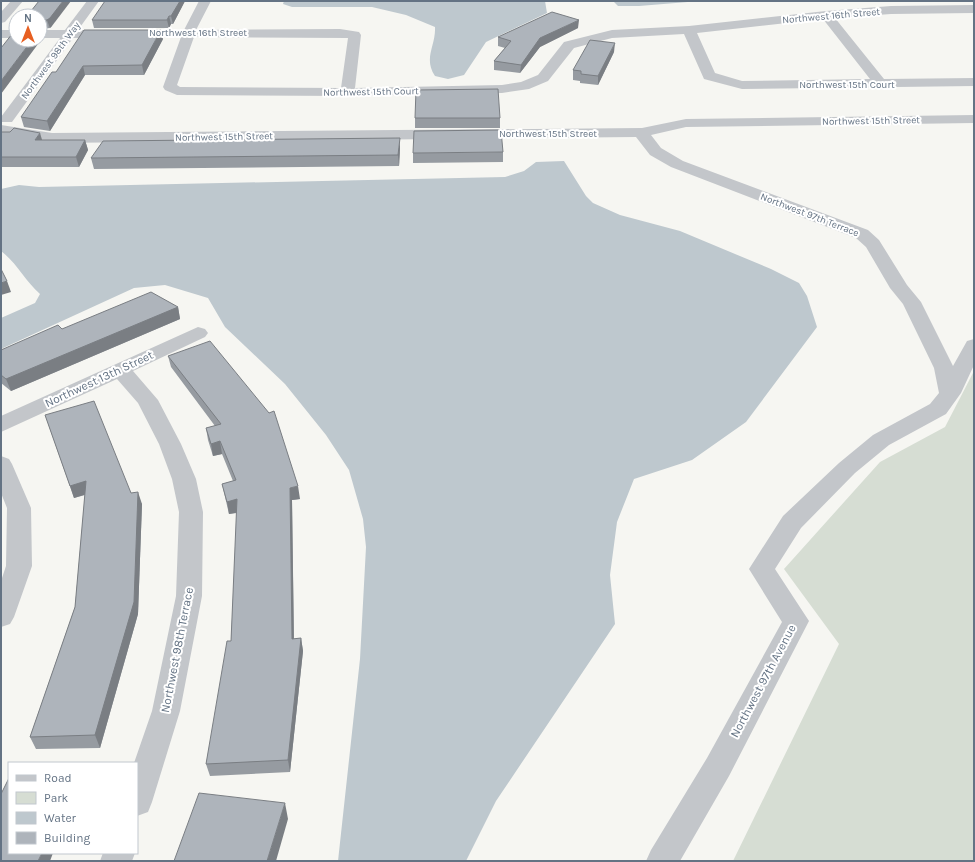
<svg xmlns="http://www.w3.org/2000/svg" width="975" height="862" viewBox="0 0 975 862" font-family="Karla,sans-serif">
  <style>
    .green { fill: #d6ddd3 }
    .water { fill: #bec8ce }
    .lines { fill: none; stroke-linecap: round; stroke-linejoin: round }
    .minor { fill: #c3c6ca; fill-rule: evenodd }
    .wall { fill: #969ba1 }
    .shaded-wall { fill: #7a7e83 }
    .building { fill: #aeb4bb; stroke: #7a7e83 }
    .labels { text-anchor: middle; stroke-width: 4; stroke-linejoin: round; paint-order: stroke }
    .far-street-label { font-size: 10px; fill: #647384; stroke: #fff }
    .street-label { font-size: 12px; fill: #647384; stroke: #fff }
  </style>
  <rect width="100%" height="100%" fill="#f6f6f2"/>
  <polygon class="green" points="974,371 974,861 733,861 839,644 784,569 880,462 945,427"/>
  <g class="water">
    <path d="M284,1H545L547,13L486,42L464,75L448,79L435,76C423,58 436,46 435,27L406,15L372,7H292L283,4Z"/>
    <polygon points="613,1 700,1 639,6 618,6"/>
    <path d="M564,161L586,196L593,203L620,215L680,231L771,269L799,283L807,296L817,327L746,422L692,460L634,479L617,522L610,575L615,624L496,801L466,861H338L360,659L366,547L363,519L349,470L326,435L285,384L225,327L208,298L165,285L134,288L1,349V318L35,303L40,294C25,281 17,263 1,251V189L19,185L39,187L505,177L524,171L536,162Z"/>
  </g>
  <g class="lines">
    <g class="minor">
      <polygon points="11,1 23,1 5,22 1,23 1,12"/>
      <path d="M87,1H99L78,30H184L199,1H211L196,30L340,29L359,32L361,35L355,88L502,85L521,82L538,75L564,42L612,30L689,26L826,11L891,6L974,5V13L891,14L835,18L884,79L974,78V86L742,89L704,79L684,34L612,38L574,48L548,81L529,89L502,93L347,96L177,95L165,90L163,87L181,37L73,38L12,122H2L1,117L60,38H40V30H65ZM823,19L870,79L742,81L715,73L697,33ZM194,37L348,38L341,88L180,87L177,85Z"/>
      <rect x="1" y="30" width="15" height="8"/>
      <polygon points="974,115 974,123 686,127 651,135 661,148 683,161 868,230 879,240 907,285 921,302 953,366 967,341 974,339 974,365 961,393 946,414 889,445 855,473 801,528 775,569 809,621 729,776 680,861 646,861 651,850 707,758 782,622 749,569 783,516 839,463 873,435 930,404 939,393 934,368 903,304 890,288 866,247 856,238 671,167 650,155 636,137 52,143 1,133 1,125 52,133 642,128 686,119"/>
      <polygon points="198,327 205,329 208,333 205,337 133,371 158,400 181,444 196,479 203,512 202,596 180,711 152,802 148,812 137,816 137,763 134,763 152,711 176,596 179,512 172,479 159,444 138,403 117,379 1,432 1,416"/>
      <polygon points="1,456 9,459 12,464 31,508 32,566 14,617 10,624 1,627 1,581 6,566 7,508 1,493"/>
      <polygon points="103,853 135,853 132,861 100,861"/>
    </g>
  </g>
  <g class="wall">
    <polygon points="39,1 52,26 50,28 40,29"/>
    <polygon points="185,1 173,24 171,24 169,28 94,28 92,20"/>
    <polygon points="578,28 540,47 520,73 494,70 494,61 505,48 498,46 498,37"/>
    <polygon points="163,39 144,75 85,75 50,131 24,127 21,117 56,72"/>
    <polygon points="614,52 598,85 580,83 580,81 573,80 573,70"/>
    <rect x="415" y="118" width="85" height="10"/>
    <polygon points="1,132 42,140 85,140 88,150 79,167 1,167"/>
    <polygon points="400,148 399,166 94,169 91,158"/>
    <polygon points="503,152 503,162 413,163 413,153"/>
    <polygon points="178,307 180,319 11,391 1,383 1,350 62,329"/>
    <polygon points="168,356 300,499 292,500 294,639 301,638 303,651 290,772 210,776 206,764 231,641 237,513 229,514 222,484 233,481 222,454 213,456 208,440 206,428 215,426 171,367"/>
    <polygon points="45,415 131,493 142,504 138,614 100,748 36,749 30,737 75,607 85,495 74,498"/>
  </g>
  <g class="shaded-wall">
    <polygon points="63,1 71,1 52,26 50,28 47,20"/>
    <polygon points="180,1 185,1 173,24 171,16"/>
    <polygon points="169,16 171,24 169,28 167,20"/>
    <polygon points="579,20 578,28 540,47 520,73 521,65 540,38"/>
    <polygon points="161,30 163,39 144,75 142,65"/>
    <polygon points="40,34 41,40 1,94 1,81 32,40 40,40"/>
    <polygon points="615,43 614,52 598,85 598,76"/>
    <polygon points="83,66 85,75 50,131 47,121"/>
    <polygon points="40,133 43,143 35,140"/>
    <polygon points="400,138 400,148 399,166 398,155"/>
    <polygon points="85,140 88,150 79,167 76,157"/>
    <polygon points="7,281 11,292 1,295 1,283"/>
    <polygon points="178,307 180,319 11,391 6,379"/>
    <polygon points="220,441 222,454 213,456 211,444"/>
    <polygon points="86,481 90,493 74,498 70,486"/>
    <polygon points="298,486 300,499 292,500 294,651 292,639 290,488"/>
    <polygon points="138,492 142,504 138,614 100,748 95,735"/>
    <polygon points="237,499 240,512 229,514 227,502"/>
    <polygon points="301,638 303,651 290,772 288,760"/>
    <polygon points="285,803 288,819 276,861 267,861"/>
    <polygon points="42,853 53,853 50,861 38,861"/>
  </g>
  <g class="building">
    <polygon points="39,1 63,1 50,18 47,20 40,20 40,16 27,16"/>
    <polygon points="105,1 180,1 171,16 169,16 167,20 92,20"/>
    <polygon points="552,12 579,20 540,38 521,65 494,61 511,41 498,37"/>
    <polygon points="16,29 16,40 32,40 1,81 1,48"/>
    <polygon points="84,30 161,30 142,65 83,66 47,121 21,117 52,72 56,72"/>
    <polygon points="590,40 615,43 598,76 581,74 581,71 573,70"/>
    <polygon points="498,89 500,118 415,118 416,90"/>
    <polygon points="14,128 40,133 35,140 85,140 76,157 1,157 1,132 10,132"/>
    <polygon points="501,130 503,152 413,153 414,131"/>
    <polygon points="400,138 398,155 91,158 103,141"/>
    <polygon points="1,269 7,281 1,283"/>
    <polygon points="151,292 178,307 6,379 1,375 1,350 58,325 62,329"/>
    <polygon points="210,341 269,413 274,411 298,486 290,488 292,639 301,638 288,760 206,764 227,641 231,641 237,499 227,502 222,484 236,480 220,441 211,444 206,428 221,424 168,356"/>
    <polygon points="94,401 131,493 138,492 134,602 95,735 30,737 75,607 86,481 70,486 45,415"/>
    <polygon points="9,778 9,853 42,853 38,861 1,861 1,794"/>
    <polygon points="199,793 285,803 267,861 174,861"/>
  </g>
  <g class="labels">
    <g class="far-street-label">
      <text transform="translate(831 15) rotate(-5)" y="4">Northwest 16th Street</text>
      <text x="198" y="36">Northwest 16th Street</text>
      <text transform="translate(50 60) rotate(-54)" y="4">Northwest 98th Way</text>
      <text x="847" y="88">Northwest 15th Court</text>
      <text transform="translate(371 91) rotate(-1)" y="4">Northwest 15th Court</text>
      <text transform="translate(871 120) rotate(-1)" y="4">Northwest 15th Street</text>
      <text x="548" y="137">Northwest 15th Street</text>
      <text transform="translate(224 136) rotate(-1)" y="4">Northwest 15th Street</text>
      <text transform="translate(810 214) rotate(21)" y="4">Northwest 97th Terrace</text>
    </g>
    <g class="street-label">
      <text transform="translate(99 379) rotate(-25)" y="4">Northwest 13th Street</text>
      <text transform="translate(177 650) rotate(-79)" y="4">Northwest 98th Terrace</text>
      <text transform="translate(763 681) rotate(-62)" y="4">Northwest 97th Avenue</text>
    </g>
  </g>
  <rect width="975" height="862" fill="none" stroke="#647384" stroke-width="4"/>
  <rect x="8" y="762" width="130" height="92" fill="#ffffff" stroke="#c1c7ce"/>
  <rect x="16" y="775" width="20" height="6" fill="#c3c6ca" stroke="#c1c7ce"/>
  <text x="44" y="782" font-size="12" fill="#647384">Road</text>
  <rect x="16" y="792" width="20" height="12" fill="#d6ddd3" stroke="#c1c7ce"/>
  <text x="44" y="802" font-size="12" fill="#647384">Park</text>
  <rect x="16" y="812" width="20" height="12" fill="#bec8ce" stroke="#c1c7ce"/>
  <text x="44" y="822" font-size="12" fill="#647384">Water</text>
  <rect x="16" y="832" width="20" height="12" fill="#aeb4bb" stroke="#c1c7ce"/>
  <text x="44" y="842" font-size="12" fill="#647384">Building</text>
  <g transform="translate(28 28)"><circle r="19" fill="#ffffff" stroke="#c1c7ce"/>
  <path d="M0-3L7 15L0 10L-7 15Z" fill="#e75f21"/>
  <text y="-6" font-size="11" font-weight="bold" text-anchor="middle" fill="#647384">N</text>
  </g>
</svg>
